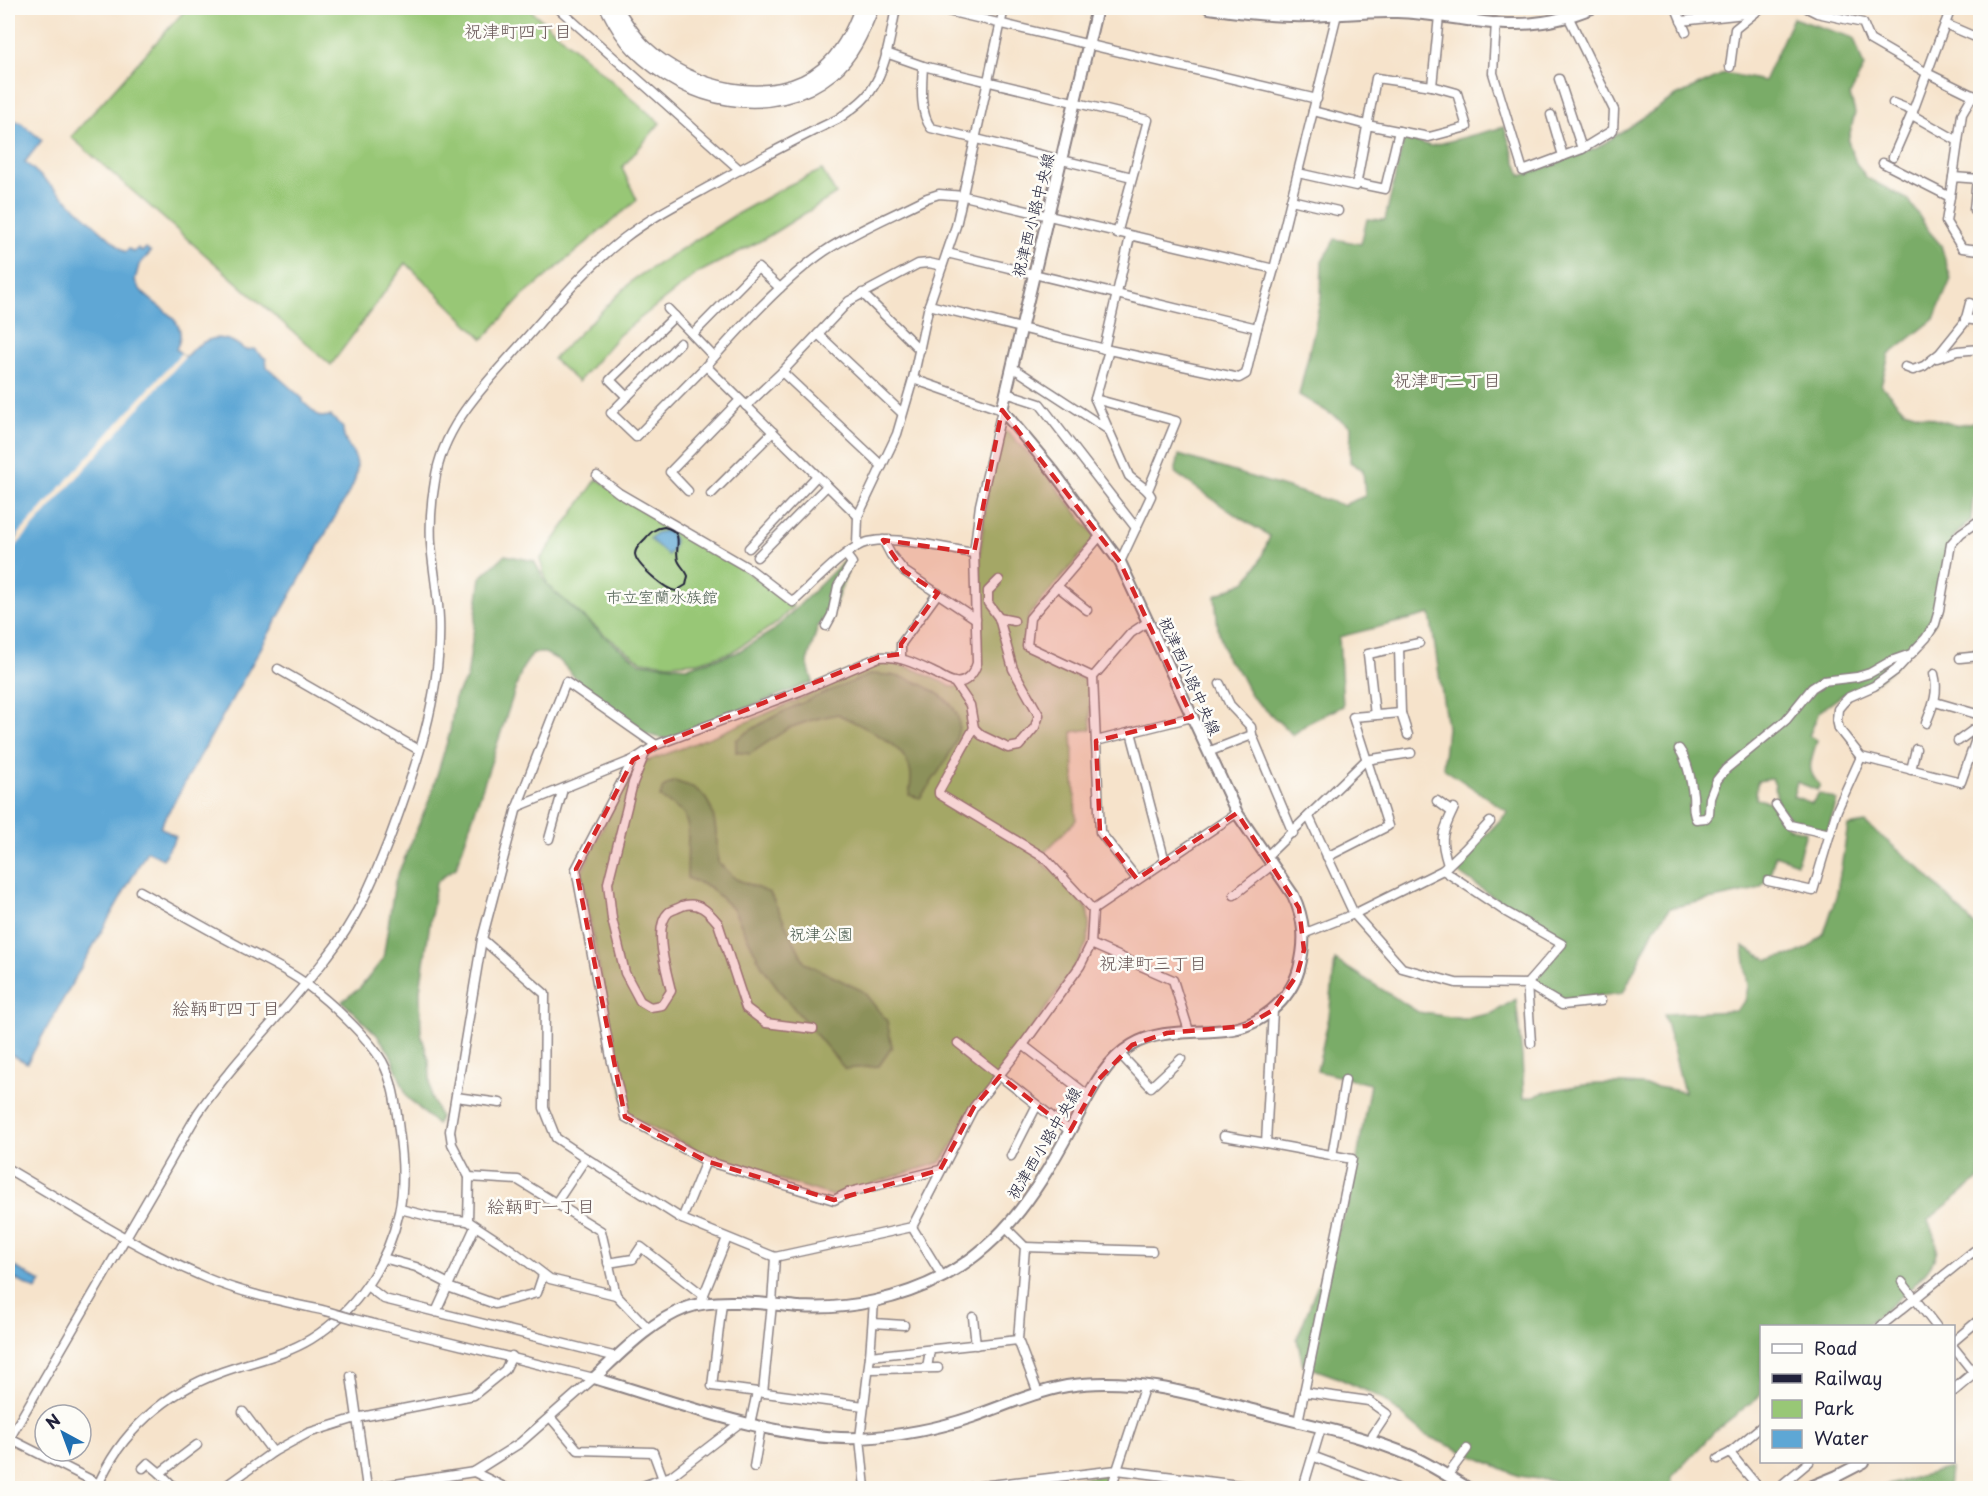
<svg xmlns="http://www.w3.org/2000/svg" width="1988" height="1496" viewBox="0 0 1988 1496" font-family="'Playpen Sans','Klee One',sans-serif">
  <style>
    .green { fill: #98c776; stroke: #5d7458; stroke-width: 1.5 }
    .forest { fill: #7aac67; stroke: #4e6751; stroke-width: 1.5 }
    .water { fill: #5ea7d5; stroke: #406488; stroke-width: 1.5 }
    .pier { fill: #f6e3cb }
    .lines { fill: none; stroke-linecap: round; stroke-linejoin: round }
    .minor-casing { stroke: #8c8283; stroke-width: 11 }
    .major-casing { stroke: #8c8283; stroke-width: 14 }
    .highway-casing { stroke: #8c8283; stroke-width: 15 }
    .minor { stroke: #fff; stroke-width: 8 }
    .major { stroke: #fff; stroke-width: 10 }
    .highway { stroke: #fff; stroke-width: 12 }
    .rail { stroke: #22223b; stroke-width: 2 }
    .minor-bridge-casing { stroke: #8c8283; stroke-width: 11; stroke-linecap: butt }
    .minor-bridge { stroke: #fff; stroke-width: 8 }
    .marked { fill: #d62828; fill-opacity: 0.2; stroke: #d62828; stroke-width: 4.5; stroke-dasharray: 12 8; stroke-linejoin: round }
    .labels { text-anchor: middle; stroke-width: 5; stroke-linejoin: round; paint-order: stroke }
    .street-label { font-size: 16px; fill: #22223b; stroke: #fdfcf7 }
    .park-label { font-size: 16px; fill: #4b5c50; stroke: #fdfcf7 }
    .neighbourhood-label { font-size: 18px; fill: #685757; stroke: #fdfcf7 }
  </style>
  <rect width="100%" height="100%" fill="#fdfcf7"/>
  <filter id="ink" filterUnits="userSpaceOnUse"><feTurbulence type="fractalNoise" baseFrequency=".0167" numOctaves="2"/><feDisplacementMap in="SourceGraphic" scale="12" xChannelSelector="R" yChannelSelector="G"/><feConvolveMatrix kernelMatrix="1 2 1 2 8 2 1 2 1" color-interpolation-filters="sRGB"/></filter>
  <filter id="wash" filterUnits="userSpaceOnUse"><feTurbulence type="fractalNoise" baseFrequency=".008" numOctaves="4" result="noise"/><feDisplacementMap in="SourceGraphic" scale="24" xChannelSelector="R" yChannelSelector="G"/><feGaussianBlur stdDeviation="1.35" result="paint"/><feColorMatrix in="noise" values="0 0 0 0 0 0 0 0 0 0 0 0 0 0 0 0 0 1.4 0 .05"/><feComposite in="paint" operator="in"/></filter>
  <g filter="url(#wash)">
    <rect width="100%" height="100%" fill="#f6e3cb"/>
    <g class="green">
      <polygon points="187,8 528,8 660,123 622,168 637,200 523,296 483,339 406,263 331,365 71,137"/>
      <polygon points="822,170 836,194 764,239 698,273 619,335 578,382 553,359 634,279 735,215 789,185"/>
      <path d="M1004,431L1009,433L1039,465L1096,537L1029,615L1022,649L1026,652L1089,682L1091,729L1072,732L1076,820L1038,859L1055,873L1088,910L1089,927L1087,943L1075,966L941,1162L833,1196L717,1160L630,1117L625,1106L581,873L633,766C717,737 797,701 878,663C905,660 929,678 954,687C968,685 977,679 981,665L980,551L988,487Z"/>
      <polygon points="597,479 749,573 793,606 777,623 732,652 698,662 670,664 641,661 605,635 548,586 540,560"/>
      <polygon points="1112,1475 1107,1488 1037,1488 1038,1483"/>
    </g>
    <g class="forest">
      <path d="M1793,18L1854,38L1864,67L1850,95L1855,113L1848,141L1856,163L1867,178L1909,200L1928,230L1941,245L1951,279L1934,319L1889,355L1881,385L1904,410L1955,425L1974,422L1980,426C1980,458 1973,489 1971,521L1954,536L1934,623L1894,668L1873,684L1841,696L1819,712L1809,736L1817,740C1812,760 1804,769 1820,785L1817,790L1797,782L1793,796L1812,803L1819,793L1837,800L1828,831L1793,824L1777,802L1775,785L1772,779L1757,781L1756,799L1771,802L1788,827L1806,832L1797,863L1775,855L1770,877L1760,888L1742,893L1670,908L1654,929L1623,993L1565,1000L1533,983L1566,941L1508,907L1453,869L1508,812L1443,768L1447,727L1430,614L1339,637L1343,706L1308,723L1293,735L1252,697L1239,672L1227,660L1218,629L1215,596L1246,581L1259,563L1270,536L1240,518L1175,473L1179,455L1343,505L1365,496L1363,470L1350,462L1351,426L1299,395L1314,331L1321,296L1322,262L1335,239L1361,244L1367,219L1385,220L1404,138L1431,146L1504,127L1521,176L1597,148L1674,97L1725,73L1764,81Z"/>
      <polygon points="505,555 534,561 548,586 605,637 640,663 688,667 736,653 774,630 847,558 851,562 833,610 818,626 813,642 807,662 813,682 666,739 645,734 588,692 560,661 545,653 533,653 522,669 456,868 446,874 436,883 420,990 421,1034 429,1060 431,1097 440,1117 437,1125 407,1097 390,1053 377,1035 342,1001 360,988 383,959 395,881 430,798 450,732 455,696 467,678 481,577"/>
      <path d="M872,674C879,675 888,674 895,676C916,679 959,699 959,724C959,747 933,780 920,798L909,795C910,789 911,782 911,776C910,745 862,727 838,714L812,720L789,728L750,754L736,752V740C778,710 824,693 872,674Z"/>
      <path d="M674,781C680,783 687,785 692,787C719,800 716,838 718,862L736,879L770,893L805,963L863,991L887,1021L892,1047L879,1066L845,1069L782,994L762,966L733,909L709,887L687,878L688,827L684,814L660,797L663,787Z"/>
      <path d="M1865,823L1920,868L1980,931V1178L1928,1220C1930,1228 1937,1239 1937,1247C1937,1274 1884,1310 1865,1326H1762L1761,1395L1715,1431L1671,1478L1673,1488H1574L1572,1484L1519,1476L1427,1436L1380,1397L1336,1377L1303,1365L1297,1339L1350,1200L1370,1084L1317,1071L1329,1017L1335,960L1418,1012L1463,1019L1493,1013L1516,999L1522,1057L1524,1098C1538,1095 1551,1090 1565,1088C1601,1080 1649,1084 1684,1092L1664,1014L1735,1011L1745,1001L1748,987L1743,946L1768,960L1795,954L1811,946L1824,933L1836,897L1848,826Z"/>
      <polygon points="1950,1468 1948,1488 1878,1488"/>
    </g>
    <g class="water">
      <path d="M8,118L21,123L42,140L25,162L125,252L129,249L134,252L138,248L142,252L146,248L151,252L139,265L135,280C144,307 195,314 176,349L185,357C204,336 223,331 245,350L254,349L266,359L267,367L303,399V402L320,417L331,416L343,428C342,451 366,450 353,485L160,827L176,837L163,859L147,851L27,1063L8,1053Z"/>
      <path d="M665,531C677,536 676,547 668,555L650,539L656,533Z"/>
      <polygon points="8,1263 41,1282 36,1290 13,1278 8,1288"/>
    </g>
    <polygon class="pier" points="181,353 185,357 8,555 8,549 19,536 18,535"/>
  </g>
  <g filter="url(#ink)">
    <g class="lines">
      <g class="minor-casing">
        <g id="minor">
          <polyline points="558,8 740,170"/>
          <polyline points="935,8 1317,99"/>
          <polyline points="1676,8 1686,32"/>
          <polyline points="1807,8 1817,13 1863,23 1870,40 1927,73 1980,99"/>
          <polyline points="1681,21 1754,13"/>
          <polyline points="1496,22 1493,73 1523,171 1582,149 1613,130 1614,110 1568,16"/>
          <polyline points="1945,24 1980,39"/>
          <polyline points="886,53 923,66 1148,120 1117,234"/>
          <path d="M923,66C922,85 919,112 931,128L1132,177"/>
          <polyline points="1730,67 1735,29 1761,8"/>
          <polyline points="1559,79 1582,149"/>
          <polyline points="1432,86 1439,16"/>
          <polyline points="1893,103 1913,111"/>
          <polyline points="1551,115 1563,156"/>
          <polyline points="1912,115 1958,141"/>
          <polyline points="1893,157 1913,111 1951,8"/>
          <polyline points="1883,163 1950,197"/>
          <polyline points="1298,173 1356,186 1376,78 1432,86 1457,93 1467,127 1429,137 1367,125 1313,111"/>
          <polyline points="1953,177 1962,114 1973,95"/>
          <polyline points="1980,179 1953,177 1946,222 1962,248 1980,250"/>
          <polyline points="1356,183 1385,189 1399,131"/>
          <polyline points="1291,200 1338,211"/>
          <polyline points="1974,210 1977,179"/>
          <polyline points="947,253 1257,328"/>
          <polyline points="862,293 920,350"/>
          <polyline points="929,305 1109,350 1239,378 1246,374 1257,328 1274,269 1337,14 1337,8"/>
          <polyline points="668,309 714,357"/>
          <polyline points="1965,319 1980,321"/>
          <polyline points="693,334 758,268 780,288"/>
          <polyline points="818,334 902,413"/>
          <polyline points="680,343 611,413 636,437 706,366"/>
          <polyline points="1104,349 1130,237"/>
          <path d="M1109,350L1095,399L1129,476C1136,483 1147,487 1151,496L1120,562"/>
          <polyline points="1937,358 1958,351 1980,349"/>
          <polyline points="1012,367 1107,429"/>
          <polyline points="1905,367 1913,370 1924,366 1940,353 1965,322 1970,303"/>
          <polyline points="782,372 882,466"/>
          <polyline points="1006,393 1040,404 1136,528"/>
          <polyline points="627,397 610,380 675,316"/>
          <polyline points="1095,399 1176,421 1148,490"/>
          <polyline points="746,406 782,372 849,301 918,264 929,263 942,266"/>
          <path d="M597,476L619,493L750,569L793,602C813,584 833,561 856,547C881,530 944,549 974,553"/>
          <polyline points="688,491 670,472 740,400"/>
          <polyline points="711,494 773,432"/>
          <path d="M858,516L706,366C739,329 784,279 825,251C855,231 894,215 927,198L939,194L964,196L1274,269"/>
          <polyline points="883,540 891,555 904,571 976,619"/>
          <polyline points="857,546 858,516 897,434 913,379 929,305 956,226 1004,8"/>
          <polyline points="749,548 817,476"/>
          <polyline points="757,557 827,486"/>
          <polyline points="1057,586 1087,610"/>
          <polyline points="999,618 1014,621"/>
          <polyline points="826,626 832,615 838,586 852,563 846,555"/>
          <polyline points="1399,648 1401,713 1408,735"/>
          <polyline points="1908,657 1896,670 1874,686 1849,697 1843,703 1838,709 1837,720 1839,729 1861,757 1961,782 1980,728"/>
          <polyline points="1960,658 1980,656"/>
          <polyline points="901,659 901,644 938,593"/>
          <polyline points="278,669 419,750"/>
          <polyline points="1093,677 1027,646 1030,618 1101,535"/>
          <polyline points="955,683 970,705 974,728 981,735 1008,748 1019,746 1035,727 1039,715 1013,669 999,618 988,603 988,591 999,580"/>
          <polyline points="1220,684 1230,705 1251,727 1252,735 1293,833"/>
          <polyline points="1935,702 1980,715"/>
          <polyline points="1375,715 1368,654 1419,643"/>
          <path d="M1926,723C1933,706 1939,693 1934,674"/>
          <polyline points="1131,732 1165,862"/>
          <polyline points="1096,741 1192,717"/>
          <polyline points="1958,741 1980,725"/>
          <path d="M1679,749C1688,761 1691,780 1693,795C1694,804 1692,811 1696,819L1706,818L1709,814L1710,798L1717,780L1726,769L1786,720L1812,688L1823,681L1857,677L1870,673L1891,661L1911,654L1926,638L1935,624L1939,610L1951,544L1961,533L1980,520"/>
          <polyline points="1208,752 1252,735"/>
          <path d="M645,753L633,783L608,883L612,919L625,973L640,1001L650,1007L662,1005L671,991C667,972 652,927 669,912C672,910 679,908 682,906C698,900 709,912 718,923L746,1008L766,1023L813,1029"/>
          <polyline points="633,760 576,869 611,1058 625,1117 706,1161 834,1200 850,1192 940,1170"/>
          <polyline points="1911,770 1916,749"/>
          <polyline points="1437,801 1452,812"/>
          <polyline points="1776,805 1790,825 1830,834"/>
          <path d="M517,807L633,760L656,745L800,691L879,657C899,655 918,665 937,674C942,677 948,681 954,682C966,685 974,673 977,663L974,553L980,505L1002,410L913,379"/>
          <polyline points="1309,817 1354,914 1402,968 1456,983 1527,984 1562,1005 1601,1001"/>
          <polyline points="549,839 563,789"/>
          <polyline points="1266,857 1366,760 1411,753"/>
          <polyline points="1327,857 1388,826 1353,717 1401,713"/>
          <path d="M1448,865C1439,837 1442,834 1454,808"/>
          <polyline points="1443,870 1506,912 1562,944 1527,984 1531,1043"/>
          <polyline points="1137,879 1100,832 1093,677 1131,633 1149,621"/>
          <polyline points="1768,881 1813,891 1837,810 1861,757"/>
          <polyline points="1234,895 1272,865"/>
          <polyline points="1093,910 1237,813"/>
          <polyline points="1303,934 1354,914 1443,870 1465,849 1490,822"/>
          <polyline points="482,939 545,994 544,1108 556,1138 586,1158 682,1219 775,1257 912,1227 942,1276"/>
          <polyline points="1091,944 1173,980 1189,1031"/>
          <polyline points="1273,1010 1266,1143 1352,1159 1298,1422"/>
          <polyline points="958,1043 1070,1131"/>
          <polyline points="1023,1045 1089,1096"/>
          <polyline points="1120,1054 1151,1087 1181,1059"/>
          <polyline points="456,1097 500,1103"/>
          <polyline points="1224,1136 1266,1143"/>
          <polyline points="1011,1156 1037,1105"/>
          <polyline points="1332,1156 1345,1080"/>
          <path d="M8,1169C72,1206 137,1249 206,1278C244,1294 285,1302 326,1311"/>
          <polyline points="469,1177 518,1180 601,1231 616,1295"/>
          <polyline points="556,1203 586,1158"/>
          <polyline points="400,1209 436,1218 468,1221"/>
          <polyline points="682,1219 706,1161"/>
          <polyline points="912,1227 974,1107 1023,1045 1080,966 1091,944 1093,910 1045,858 939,794 939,791 974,728"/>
          <polyline points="1006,1228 1025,1247 1018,1340 1038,1393"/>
          <polyline points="1025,1247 1152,1251"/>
          <polyline points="383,1258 416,1267 449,1284"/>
          <polyline points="608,1263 633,1259 641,1247 704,1296"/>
          <polyline points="1902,1282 1936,1326"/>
          <polyline points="367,1286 384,1299 617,1357"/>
          <polyline points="448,1287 495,1304 537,1293 543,1275"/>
          <polyline points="702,1299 727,1238"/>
          <polyline points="722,1303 712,1386 864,1406"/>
          <polyline points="436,1312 475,1227"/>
          <polyline points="973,1317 976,1345"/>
          <polyline points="354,1319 594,1378"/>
          <polyline points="873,1323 904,1325"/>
          <polyline points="1881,1326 1974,1251 1980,1259"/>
          <polyline points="649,1329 616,1295 550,1279 512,1250 468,1221 469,1177 452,1144 450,1131 482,939 517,807 566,682 656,745"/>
          <polyline points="1954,1341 1980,1319"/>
          <polyline points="1954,1348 1974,1373"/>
          <polyline points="870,1356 1018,1340"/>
          <polyline points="927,1368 930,1350"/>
          <polyline points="869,1369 938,1368"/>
          <polyline points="351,1376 367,1488"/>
          <polyline points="1304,1392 1369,1401 1387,1414 1369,1441"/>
          <polyline points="763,1393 772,1304 775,1257"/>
          <polyline points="243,1412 273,1452"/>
          <polyline points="550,1417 578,1450 653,1452 663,1479 684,1488"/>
          <polyline points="750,1424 757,1392"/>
          <polyline points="8,1438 99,1484"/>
          <path d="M8,1441L198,1113C237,1057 286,1011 327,957C355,922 373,881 389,840C415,770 442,696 439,619C438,594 433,569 431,544C430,523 431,502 435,481C442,429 480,390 513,353C548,314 581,272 623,239C651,217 683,201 714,184C755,161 796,139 838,119C849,111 862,103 870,92C887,68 890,36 896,8"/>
          <polyline points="1312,1456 1397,1488"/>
          <polyline points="1718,1459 1730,1453"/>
          <polyline points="754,1467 761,1426"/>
          <polyline points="143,1468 148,1463 160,1473"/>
          <polyline points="474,1472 506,1488"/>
          <polyline points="1447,1476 1467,1449"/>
          <path d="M97,1488C119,1433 166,1392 222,1372C252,1361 283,1356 311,1339C356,1311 388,1263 399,1212C405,1185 403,1158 399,1131C396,1107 394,1083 382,1061C367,1036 330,1002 306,984C285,968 258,957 235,944C203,927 172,909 140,891"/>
          <polyline points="175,1488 160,1473 197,1445"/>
          <polyline points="223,1488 273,1452 308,1433 356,1418 474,1395 505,1370 512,1356"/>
          <polyline points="369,1488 474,1472 520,1443 594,1378"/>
          <polyline points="637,1488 671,1476 741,1422"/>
          <polyline points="865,1488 860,1438 870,1356 874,1302"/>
          <polyline points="965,1488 1117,1470 1145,1385"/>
          <polyline points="1111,1488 1117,1470 1263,1488"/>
          <polyline points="1303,1488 1321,1428"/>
          <polyline points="1759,1488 1730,1453 1762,1426"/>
          <polyline points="1778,1488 1809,1462"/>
        </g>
      </g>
      <g class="major-casing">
        <g id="major">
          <path d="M1209,8C1242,13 1275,17 1309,16C1339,15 1367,11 1397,12C1445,13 1495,30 1543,22C1560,20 1576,14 1592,8"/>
          <path d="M594,1378C622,1352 650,1322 686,1308C715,1297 768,1304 800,1307C849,1310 900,1299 944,1276C1008,1241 1039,1187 1073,1125C1088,1097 1103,1062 1132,1045C1161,1028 1194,1034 1226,1030C1259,1027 1290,1001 1299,969C1306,942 1305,920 1293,895L1237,813L1120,562L1053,471L1002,410L1097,8"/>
          <path d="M594,1378C675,1402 776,1441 860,1438C898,1436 937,1429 972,1417C1004,1406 1034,1392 1067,1386C1135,1375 1200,1396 1264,1413C1312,1426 1363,1435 1409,1455C1430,1464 1449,1477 1468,1488"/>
          <polyline points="1954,1390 1980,1368"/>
          <polyline points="1808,1488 1837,1476 1864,1462"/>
        </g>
      </g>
      <g class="highway-casing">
        <g id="highway">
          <path d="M607,8C614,22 623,38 634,49C685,101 772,122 832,73C852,57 863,31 872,8"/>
          <path d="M616,8C625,22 634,37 646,48C689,89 773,111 823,69C842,53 853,31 861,8"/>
        </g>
      </g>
      <use href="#minor" class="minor"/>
      <use href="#major" class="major"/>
      <use href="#highway" class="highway"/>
      <path class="rail" d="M664,527C686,532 674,546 678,560C680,566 686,570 688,576L686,585L676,591C666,590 636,565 635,554C635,548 641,543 645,539C651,532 655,528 664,527Z"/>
      <g class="minor-bridge-casing">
        <polyline id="minor-bridge" points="326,1311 354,1319"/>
      </g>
      <use href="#minor-bridge" class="minor-bridge"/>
    </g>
  </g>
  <path class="marked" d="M1002,410L1120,562L1192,717L1096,741L1100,832L1137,879L1237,813L1299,908L1304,950L1297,975L1273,1010L1246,1026L1167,1033L1132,1045L1099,1079L1070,1131L1000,1076L974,1107L940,1170L834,1200L706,1161L625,1117L576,869L633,760L665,742L879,657L901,654V644L938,593L904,571L883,540L974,553Z"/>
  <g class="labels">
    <g class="street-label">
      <text transform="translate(1033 215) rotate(-76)" y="6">祝津西小路中央線</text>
      <text transform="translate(1190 676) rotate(66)" y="6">祝津西小路中央線</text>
      <text transform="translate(1044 1143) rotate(-59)" y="6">祝津西小路中央線</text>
    </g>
    <g class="park-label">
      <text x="662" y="603">市立室蘭水族館</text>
      <text x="821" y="940">祝津公園</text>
    </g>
    <g class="neighbourhood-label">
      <text x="518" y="38">祝津町四丁目</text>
      <text x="1447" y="387">祝津町二丁目</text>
      <text x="1153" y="970">祝津町三丁目</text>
      <text x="226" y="1015">絵鞆町四丁目</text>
      <text x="541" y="1213">絵鞆町一丁目</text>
    </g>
  </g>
  <rect width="1988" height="1496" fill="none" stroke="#fdfcf7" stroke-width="30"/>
  <rect x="1760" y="1325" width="195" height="138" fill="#fdfcf7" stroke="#a5a5ac" stroke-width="1.5"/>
  <rect x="1772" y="1344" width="30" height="9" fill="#ffffff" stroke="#a5a5ac" stroke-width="1.5"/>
  <text x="1814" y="1355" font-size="18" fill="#22223b">Road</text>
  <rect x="1772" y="1374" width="30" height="9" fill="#22223b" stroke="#a5a5ac" stroke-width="1.5"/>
  <text x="1814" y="1385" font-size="18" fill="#22223b">Railway</text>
  <rect x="1772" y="1400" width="30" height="18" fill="#98c776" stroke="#a5a5ac" stroke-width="1.5"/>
  <text x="1814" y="1415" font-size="18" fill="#22223b">Park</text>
  <rect x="1772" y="1430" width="30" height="18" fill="#5ea7d5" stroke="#a5a5ac" stroke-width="1.5"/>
  <text x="1814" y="1445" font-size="18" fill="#22223b">Water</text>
  <g transform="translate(63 1433) rotate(319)"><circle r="28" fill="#fdfcf7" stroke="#a5a5ac" stroke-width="1.5"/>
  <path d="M0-4.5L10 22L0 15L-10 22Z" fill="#1f6fb2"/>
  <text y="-9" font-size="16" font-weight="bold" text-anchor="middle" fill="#22223b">N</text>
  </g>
</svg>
